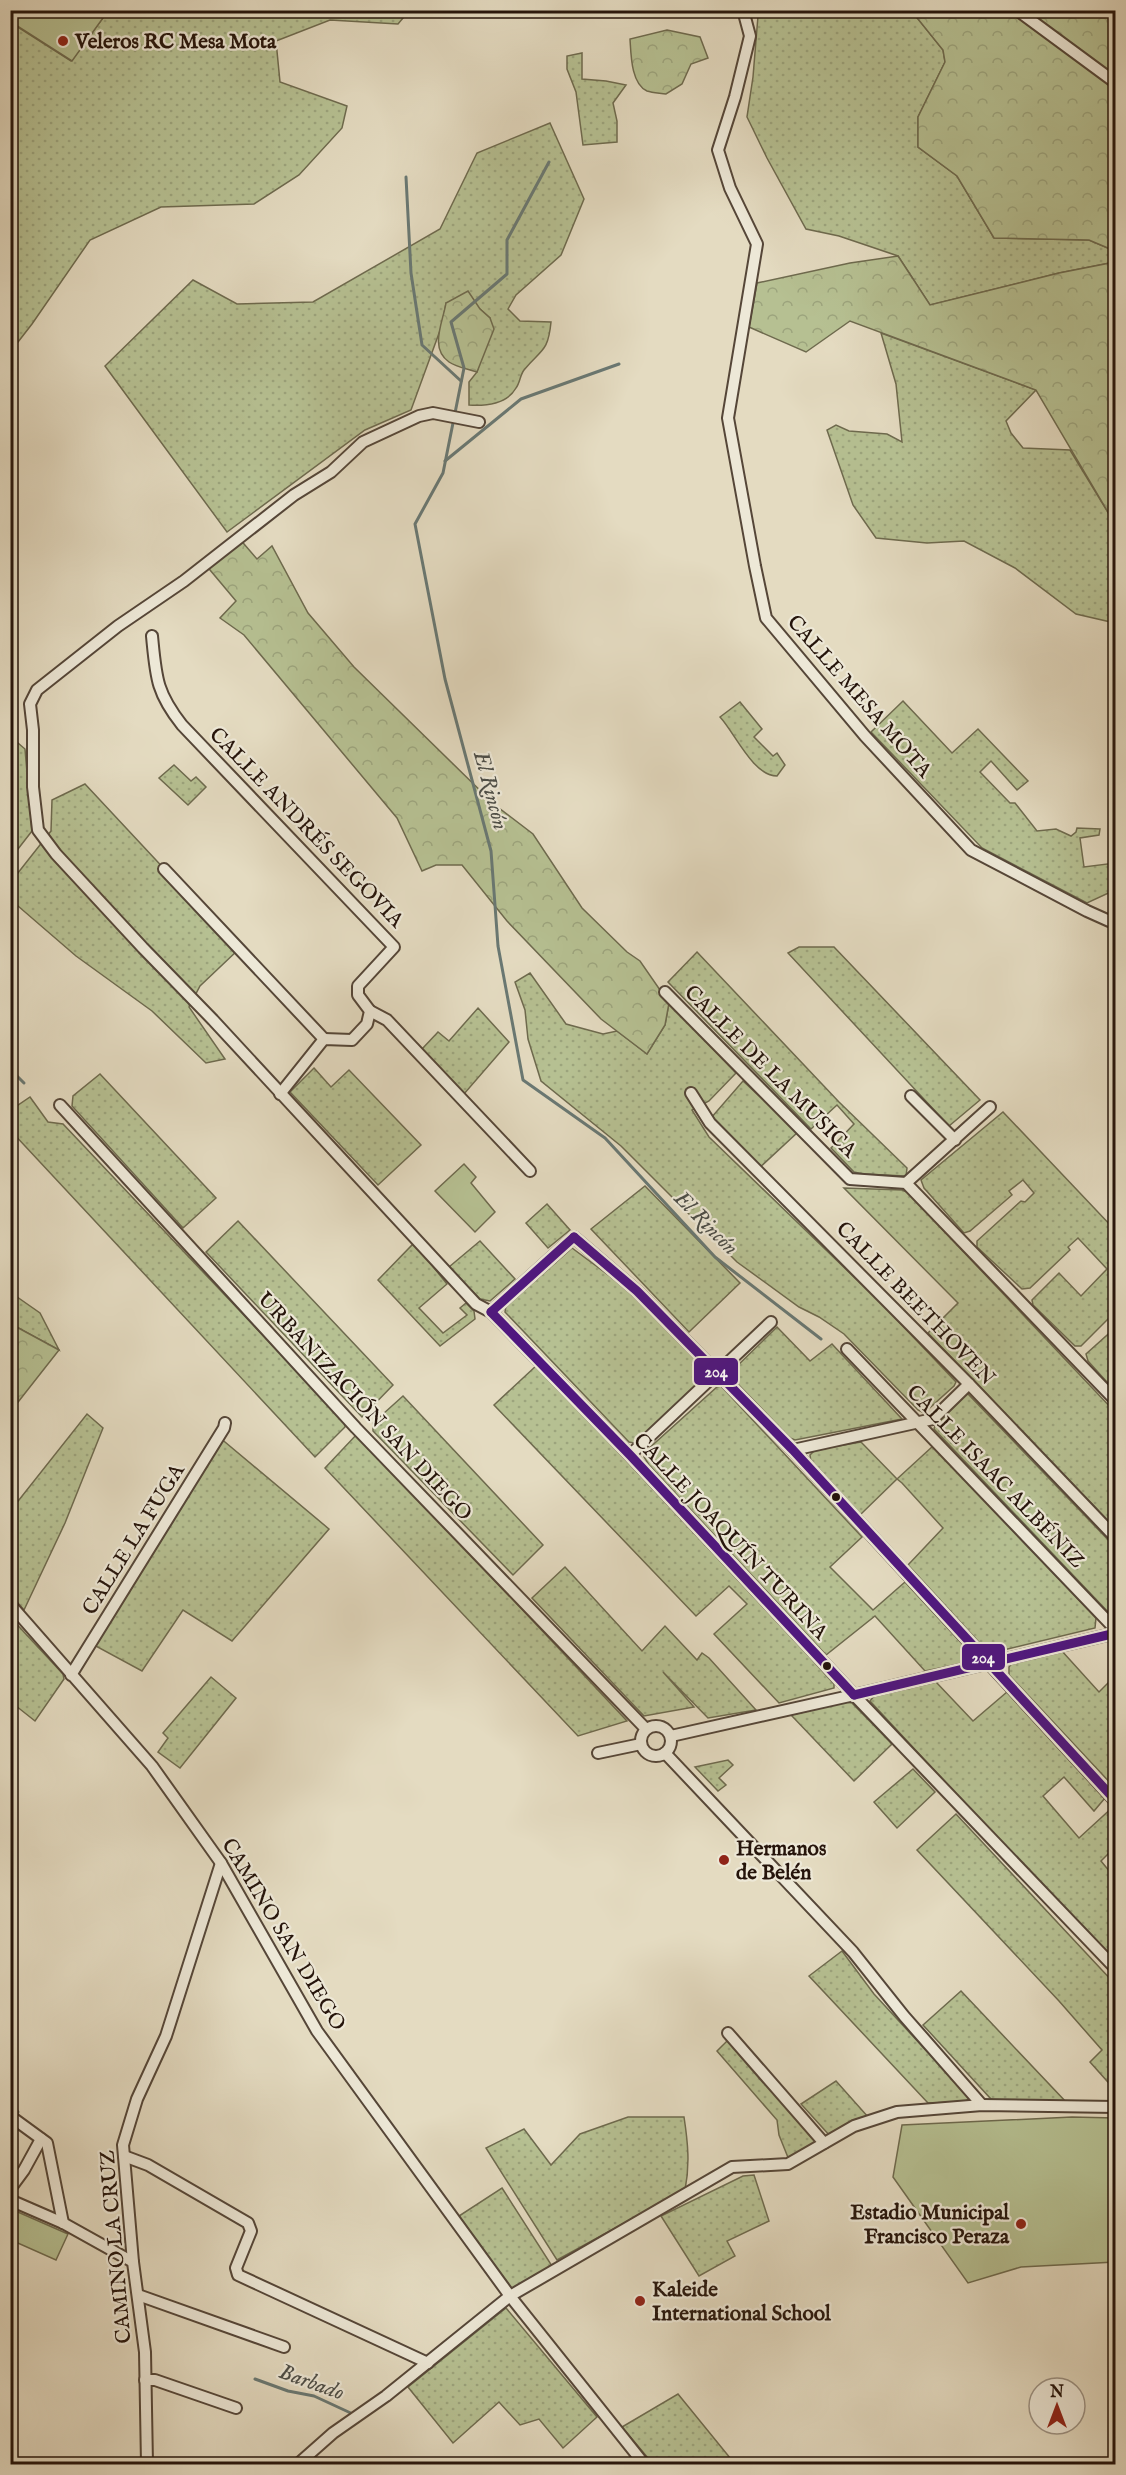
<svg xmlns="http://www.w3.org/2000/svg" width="1126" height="2475" viewBox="0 0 1126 2475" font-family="'IM FELL English',serif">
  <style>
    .green { fill: url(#green-dots); stroke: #6e6a4e; stroke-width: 1.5 }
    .forest { fill: url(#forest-crowns); stroke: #6e6a4e; stroke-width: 1.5 }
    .pitch { fill: #b6c092; stroke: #6e6a4e; stroke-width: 1.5 }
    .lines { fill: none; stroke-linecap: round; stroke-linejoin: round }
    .stream { stroke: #697873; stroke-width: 3 }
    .minor-casing { stroke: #554638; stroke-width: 14 }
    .minor { stroke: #ede8d7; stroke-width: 10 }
    .bus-1-casing { stroke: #ede8d7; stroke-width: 14 }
    .bus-1 { stroke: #4f1780; stroke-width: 9 }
    .poi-dot { fill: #8f2418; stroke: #ede8d7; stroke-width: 2 }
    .bus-dot { fill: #25140b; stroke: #ede8d7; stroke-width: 2 }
    .labels { text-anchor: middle; stroke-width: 4.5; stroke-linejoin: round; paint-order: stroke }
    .poi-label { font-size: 21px; font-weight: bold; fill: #25140b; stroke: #ede8d7; text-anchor: start }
    .street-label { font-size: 21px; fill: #25140b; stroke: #ede8d7 }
    .water-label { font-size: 22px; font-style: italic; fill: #4d4e48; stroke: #ede8d7 }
    .line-badge { stroke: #ede8d7; stroke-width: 2 }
    .badge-label { font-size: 16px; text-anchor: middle; font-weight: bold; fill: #fff }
  </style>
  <defs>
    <pattern id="green-dots" width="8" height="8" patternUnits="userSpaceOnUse" patternTransform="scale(1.5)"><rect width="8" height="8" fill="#b6c092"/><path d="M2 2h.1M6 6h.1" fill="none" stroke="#9ca47d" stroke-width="1.8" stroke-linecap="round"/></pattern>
    <pattern id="forest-crowns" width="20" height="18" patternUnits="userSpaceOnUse" patternTransform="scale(1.5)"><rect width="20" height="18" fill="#b6c092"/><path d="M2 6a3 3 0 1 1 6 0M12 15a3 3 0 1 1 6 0" fill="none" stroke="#9ca47d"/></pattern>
  </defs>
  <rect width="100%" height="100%" fill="#e4dbc1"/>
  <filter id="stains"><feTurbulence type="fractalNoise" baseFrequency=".00333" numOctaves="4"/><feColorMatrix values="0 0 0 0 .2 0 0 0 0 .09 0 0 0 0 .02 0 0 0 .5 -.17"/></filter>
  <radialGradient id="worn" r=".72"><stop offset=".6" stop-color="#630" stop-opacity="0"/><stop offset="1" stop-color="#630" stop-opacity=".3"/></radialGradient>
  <g class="green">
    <polygon points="108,11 409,11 398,24 330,20 276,41 280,82 347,106 342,128 299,175 254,204 161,207 90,240 32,324 11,351 10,22 71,61"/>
    <polygon points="763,11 914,11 914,14 943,50 945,62 918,117 918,147 957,176 994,238 1089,240 1115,251 1115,262 1059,273 930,305 898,256 839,236 806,229 767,158 747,117 753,77 758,16"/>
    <polygon points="582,53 582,79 606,81 626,85 613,103 617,121 617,142 583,145 576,92 567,69 567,56"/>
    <path d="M550,123L584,199L561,255L516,295L508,309L520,321L551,322C548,353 541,349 524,370C520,375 520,383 516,388C507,404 486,406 469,405V382L477,372L490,318L480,309L446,303L442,325L411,410L365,430L227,532L105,366L193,280L237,304L313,302L440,229L477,153Z"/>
    <polygon points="881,333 1036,390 1006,421 1011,433 1023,448 1070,450 1115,524 1115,623 1076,614 1015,568 964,541 927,543 876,538 853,505 827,430 836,425 849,431 887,434 902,442 896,384"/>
    <polygon points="903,701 952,753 978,729 1028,781 1017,790 991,761 980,772 1010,803 1015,803 1037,831 1056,829 1071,836 1076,832 1077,828 1100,829 1099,835 1080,838 1084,867 1115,863 1115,890 1087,903 982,848 871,732"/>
    <path d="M740,702L762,729L754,737L773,756L777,753L785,765L777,776C753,776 735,733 720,717Z"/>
    <polygon points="11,737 25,749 32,831 11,858"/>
    <polygon points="174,765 191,781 196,777 206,787 188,805 159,778"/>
    <polygon points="85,784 239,949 200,986 189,1007 225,1059 206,1063 152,1011 76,956 11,900 10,883 51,831 52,800"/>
    <polygon points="799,947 834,947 980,1100 949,1126 788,953"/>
    <polygon points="697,952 839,1102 907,1168 906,1176 863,1174 854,1172 831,1148 854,1124 837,1105 811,1129 668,982"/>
    <polygon points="530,973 566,1024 603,1034 617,1031 647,1054 665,1025 669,1003 736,1073 709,1101 692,1110 709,1137 882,1304 956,1382 954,1386 924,1413 918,1410 844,1334 819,1317 799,1307 737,1262 621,1146 541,1081 528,1039 525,1010 515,982"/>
    <polygon points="478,1008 509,1042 464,1094 422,1049 438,1032 449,1041"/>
    <polygon points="314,1068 331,1087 349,1070 421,1145 378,1185 290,1092"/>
    <polygon points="100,1074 216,1198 183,1228 72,1106 73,1096"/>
    <polygon points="743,1081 798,1132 757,1170 711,1118"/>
    <polygon points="30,1097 48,1122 63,1124 345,1422 345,1427 315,1457 11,1131 11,1110"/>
    <polygon points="1003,1112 1115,1230 1115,1312 1081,1346 1075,1346 1033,1305 1032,1300 1059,1273 1081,1296 1107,1269 1078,1238 1068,1247 1070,1250 1030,1288 1022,1289 977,1247 977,1241 1021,1201 1025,1202 1034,1193 1023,1180 1009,1191 1012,1195 970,1231 964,1233 924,1188 921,1180"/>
    <polygon points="645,1186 740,1283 689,1332 591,1229"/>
    <polygon points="844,1188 902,1190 907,1192 1115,1412 1115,1528 928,1333 958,1303"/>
    <polygon points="547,1204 570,1230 548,1248 526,1223"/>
    <polygon points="238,1221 393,1385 362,1417 206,1252"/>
    <polygon points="480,1241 515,1279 490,1301 480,1299 449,1267"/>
    <polygon points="414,1243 447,1284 419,1308 443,1333 467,1315 460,1308 466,1303 474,1311 475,1319 440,1346 378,1280"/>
    <polygon points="572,1248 630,1291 705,1368 706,1373 702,1383 634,1443 629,1442 505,1312 506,1306"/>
    <polygon points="10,1292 40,1313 59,1350 11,1324"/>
    <polygon points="777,1327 810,1361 832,1344 902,1419 795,1440 790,1438 732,1378 731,1372"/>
    <polygon points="1115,1328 1115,1391 1088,1361 1086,1354"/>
    <polygon points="537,1365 807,1654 834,1684 834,1688 779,1703 714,1634 747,1604 729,1586 696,1616 494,1405"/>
    <polygon points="721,1386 862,1537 830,1567 873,1610 905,1582 968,1650 970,1657 965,1663 925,1671 875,1616 826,1655 649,1465 644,1457 646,1451 717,1387"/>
    <path d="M968,1394L1115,1547V1609L1110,1614L934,1429C936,1416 955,1397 968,1394Z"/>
    <polygon points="403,1396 543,1545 513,1575 373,1431 373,1423"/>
    <polygon points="87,1414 103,1428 65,1523 24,1610 11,1595 11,1510"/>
    <polygon points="357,1434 627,1721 578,1736 325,1468"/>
    <polygon points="219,1437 329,1529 232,1641 183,1610 142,1671 92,1644"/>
    <polygon points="861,1442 897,1479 933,1446 1096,1618 1095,1628 991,1653 987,1651 908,1565 943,1528 902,1483 897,1479 860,1515 811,1462 810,1455 815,1450"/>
    <polygon points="565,1567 642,1651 665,1626 697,1660 702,1653 709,1658 756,1710 708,1718 663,1672 694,1707 644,1716 532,1598"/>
    <polygon points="10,1617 63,1674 64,1679 35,1721 11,1702"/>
    <polygon points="1061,1650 1099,1692 1115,1676 1115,1788 1009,1675 1009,1667 1013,1662"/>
    <polygon points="211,1677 236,1698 180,1768 158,1752 168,1738 163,1733"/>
    <polygon points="936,1682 973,1721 1007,1692 1092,1782 1105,1798 1094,1811 1064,1777 1043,1796 1079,1838 1114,1806 1115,1808 1115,1847 1101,1861 1115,1878 1115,1965 870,1701 875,1695"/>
    <polygon points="846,1702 852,1703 892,1744 854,1781 791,1715"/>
    <polygon points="728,1760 733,1765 719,1778 726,1785 718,1791 695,1767"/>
    <polygon points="913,1769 935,1792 897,1828 874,1802"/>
    <polygon points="956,1814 1115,1984 1115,2090 1090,2062 1102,2050 1059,2001 917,1850"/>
    <polygon points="842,1951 874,1994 970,2098 964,2102 928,2103 809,1976"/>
    <polygon points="961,1991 1067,2103 999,2102 991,2099 923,2025"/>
    <polygon points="730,2038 821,2142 789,2160 779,2135 777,2120 717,2051"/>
    <polygon points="836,2081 869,2118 831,2137 801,2104"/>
    <path d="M628,2117H684C688,2143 690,2165 685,2190L557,2260L486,2148L524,2129L551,2165L580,2134Z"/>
    <polygon points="754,2175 769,2221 727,2241 735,2256 699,2276 661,2216 743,2176"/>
    <polygon points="502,2188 552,2266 512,2292 459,2216"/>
    <polygon points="506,2308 597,2417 563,2448 539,2419 520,2425 499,2402 453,2443 408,2387"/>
    <polygon points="678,2394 735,2464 653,2464 622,2427"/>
  </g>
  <g class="forest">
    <polygon points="914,10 1115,11 1115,251 1089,240 994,238 957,176 918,147 918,117 945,62 943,50 914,14"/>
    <path d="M667,30L700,37L708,58L691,64L682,84L666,94C661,93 653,93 647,91C631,84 631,54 630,39Z"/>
    <polygon points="898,256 930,305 1059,273 1115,262 1115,524 1036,390 850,321 806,352 749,327 757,283 850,263"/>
    <path d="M468,291L480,309L490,318L494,329L477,372C468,369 456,367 449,362C429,348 443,322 446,303Z"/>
    <polygon points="238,537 257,559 272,546 308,613 354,667 495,805 533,834 582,908 627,952 640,961 669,1003 665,1025 647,1054 601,1019 507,921 462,865 436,865 422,871 397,818 244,635 220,618 236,601 205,564"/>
    <polygon points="11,1324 59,1350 11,1411"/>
  </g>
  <g class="pitch">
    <polygon points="10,11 11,10 108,11 72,61 11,22"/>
    <polygon points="464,1164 476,1177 471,1183 495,1212 475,1232 435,1191"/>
    <polygon points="1072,2117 1115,2118 1115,2262 1021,2267 968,2283 893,2177 902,2125"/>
    <polygon points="11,2209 68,2234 56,2260 11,2240"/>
  </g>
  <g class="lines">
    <g class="stream">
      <polyline points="549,162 507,240 507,274 451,322 464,368 443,473 415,524 445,679 491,851 498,946 523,1080 605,1138 715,1257 821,1339"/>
      <polyline points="406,177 411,273 422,345 461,381"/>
      <polyline points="445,461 521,399 619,364"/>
      <polyline points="10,1069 24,1083"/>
      <polyline points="10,2102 18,2112"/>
      <polyline points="255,2379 288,2391 314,2396 355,2415"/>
    </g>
    <g class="minor-casing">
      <g id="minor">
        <polyline points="743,10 750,36 735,97 718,150 730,188 757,244 728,418 755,566 766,618 865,736 971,850 1087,911 1116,924"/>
        <polyline points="1017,10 1116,83"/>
        <polyline points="479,422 433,413 419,416 363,442 331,472 294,495 184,581 118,626 37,690 30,704 33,730 33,787 38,830 56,854 143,948 213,1020 476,1304 491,1312 630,1455 854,1695 1116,1969"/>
        <path d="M152,636C156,677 156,692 182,725L394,947L358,986V995L370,1011L367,1024L352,1040L324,1039L280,1094"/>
        <polyline points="164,869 324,1039"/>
        <polyline points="665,992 850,1179 906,1183 1116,1401"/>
        <polyline points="370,1011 387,1020 530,1171"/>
        <polyline points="691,1093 710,1123 969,1384 1116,1538"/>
        <polyline points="911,1096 955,1140"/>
        <polyline points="60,1105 356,1428 646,1729"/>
        <polyline points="906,1183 990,1107"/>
        <polyline points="491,1312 574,1237 637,1291 793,1450 1116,1802"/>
        <polyline points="847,1349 1116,1630"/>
        <polyline points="793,1450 933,1419 969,1384"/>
        <polyline points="630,1455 771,1322"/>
        <polyline points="10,1604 152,1766 221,1863 317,2031 510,2296 644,2464"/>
        <polyline points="71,1675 224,1428 225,1423"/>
        <circle cx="656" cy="1741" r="15"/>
        <polyline points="671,1736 854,1695 1116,1633"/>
        <polyline points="598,1753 641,1744"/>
        <polyline points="665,1753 853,1952 904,2016 982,2105"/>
        <polyline points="728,2033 824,2143"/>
        <polyline points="10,2116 47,2143 63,2223"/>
        <polyline points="124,2156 148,2165 248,2223 251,2231 236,2268 238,2275 428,2363"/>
        <polyline points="10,2189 24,2170 41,2139"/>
        <polyline points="10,2200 63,2223 133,2262"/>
        <polyline points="138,2295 284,2347"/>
        <polyline points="145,2380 155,2380 236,2408"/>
        <polyline points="147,2464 145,2352 133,2262 123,2145 137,2099 166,2036 221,1863"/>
        <polyline points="298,2464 333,2433 386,2396 510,2296 732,2167 788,2164 854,2126 897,2112 982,2105 1116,2107"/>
      </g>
    </g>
    <use href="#minor" class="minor"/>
    <g class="bus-1-casing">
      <g id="bus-1">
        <polyline points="574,1237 637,1291 793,1450 1116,1801"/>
        <polyline points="491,1312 630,1455 854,1695"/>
        <polyline points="491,1312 574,1237"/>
        <polyline points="854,1695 1116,1633"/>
      </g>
    </g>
    <use href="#bus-1" class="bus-1"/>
  </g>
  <g class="poi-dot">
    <circle cx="63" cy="41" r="6"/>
    <circle cx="724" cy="1860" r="6"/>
    <circle cx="1021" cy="2224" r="6"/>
    <circle cx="640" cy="2301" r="6"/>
  </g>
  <g class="bus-dot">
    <circle cx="836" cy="1497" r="5"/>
    <circle cx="827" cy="1666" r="5"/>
  </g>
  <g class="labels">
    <g class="poi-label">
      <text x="75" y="48">Veleros RC Mesa Mota</text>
      <text x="736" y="1855">Hermanos<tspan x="736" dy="24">de Belén</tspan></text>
      <text x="1009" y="2219" text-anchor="end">Estadio Municipal<tspan x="1009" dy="24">Francisco Peraza</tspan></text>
      <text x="652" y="2296">Kaleide<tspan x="652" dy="24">International School</tspan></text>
    </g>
    <g class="street-label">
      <text transform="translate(860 696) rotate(49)" y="7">CALLE MESA MOTA</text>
      <text transform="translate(307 827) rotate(46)" y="7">CALLE ANDRÉS SEGOVIA</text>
      <text transform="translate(771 1071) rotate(45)" y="7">CALLE DE LA MUSICA</text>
      <text transform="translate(916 1303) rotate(46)" y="7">CALLE BEETHOVEN</text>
      <text transform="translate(365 1406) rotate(47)" y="7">URBANIZACIÓN SAN DIEGO</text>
      <text transform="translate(996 1476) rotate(46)" y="7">CALLE ISAAC ALBÉNIZ</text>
      <text transform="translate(731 1536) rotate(47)" y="7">CALLE JOAQUÍN TURINA</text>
      <text transform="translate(133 1539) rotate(-58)" y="7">CALLE LA FUGA</text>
      <text transform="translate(284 1934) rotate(59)" y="7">CAMINO SAN DIEGO</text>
      <text transform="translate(115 2247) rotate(-95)" y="7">CAMINO LA CRUZ</text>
    </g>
    <g class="water-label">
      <text transform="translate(492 790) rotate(75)" y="8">El Rincón</text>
      <text transform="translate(707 1222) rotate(45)" y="8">El Rincón</text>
      <text transform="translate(312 2381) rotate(20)" y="8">Barbado</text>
    </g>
  </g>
  <g class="line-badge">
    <rect x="693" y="1357" width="46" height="29" rx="6" fill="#4f1780"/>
    <rect x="961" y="1643" width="45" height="28" rx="6" fill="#4f1780"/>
  </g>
  <g class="badge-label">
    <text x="716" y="1377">204</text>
    <text x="983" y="1663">204</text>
  </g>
  <rect width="1126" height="2475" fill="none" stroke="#e4dbc1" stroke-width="36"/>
  <rect x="12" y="12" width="1102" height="2451" fill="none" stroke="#25140b" stroke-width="3"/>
  <rect x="18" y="18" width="1090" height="2439" fill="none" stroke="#25140b" stroke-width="1.5"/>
  <g transform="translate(1057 2406)"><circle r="28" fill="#ede8d7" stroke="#9d9385" stroke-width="1.5"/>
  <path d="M0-4.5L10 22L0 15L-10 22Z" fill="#8f2418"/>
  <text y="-9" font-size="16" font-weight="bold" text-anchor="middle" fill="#25140b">N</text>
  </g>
  <rect width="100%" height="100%" filter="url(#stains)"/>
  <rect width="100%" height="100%" fill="url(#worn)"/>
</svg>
